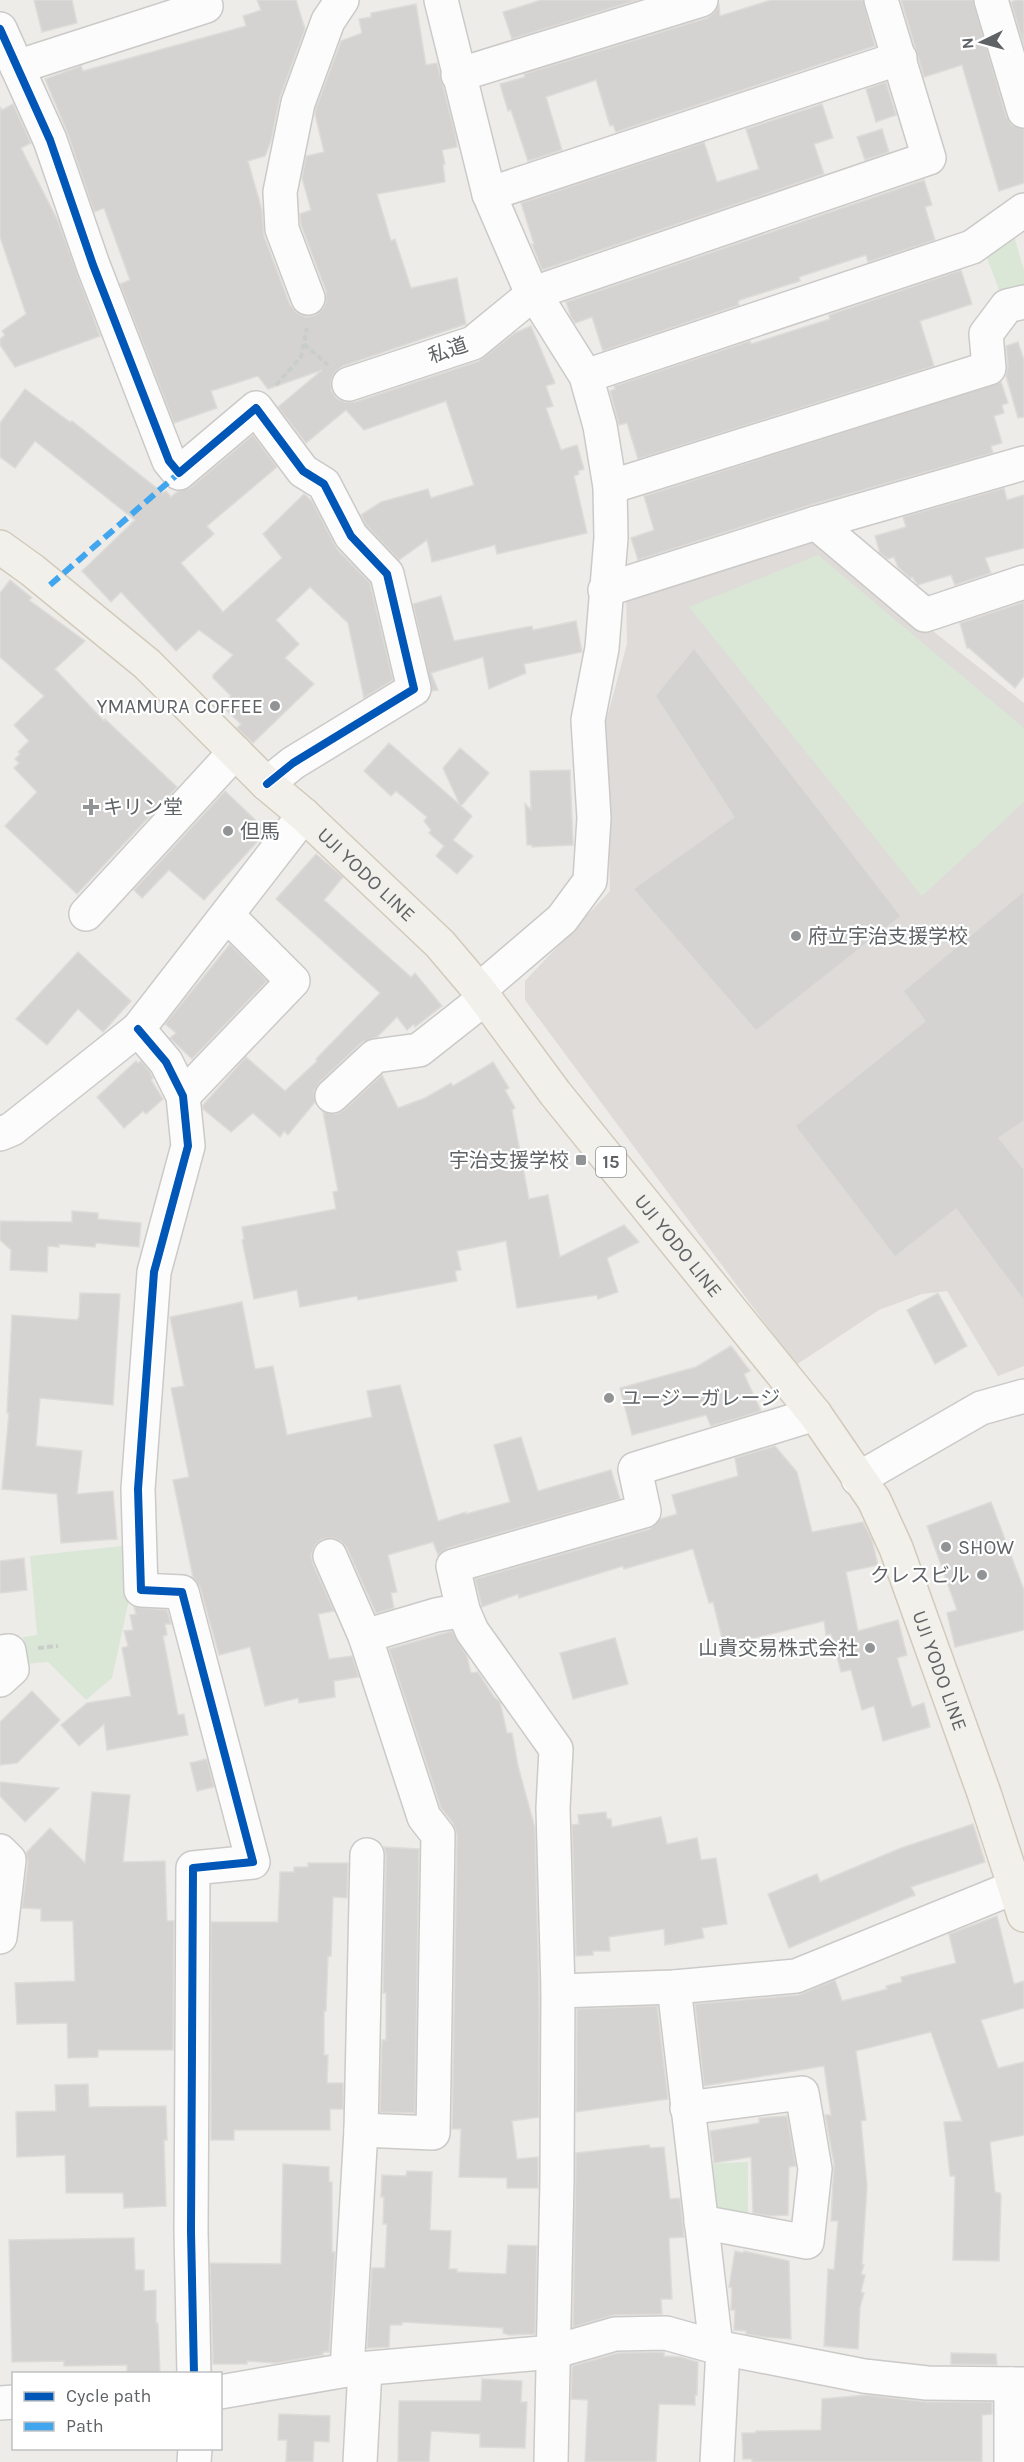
<svg xmlns="http://www.w3.org/2000/svg" width="1024" height="2462" viewBox="0 0 1024 2462" font-family="Karla,'Noto Sans JP',sans-serif">
  <style>
    .education { fill: #dedbd8 }
    .green { fill: #dae7d7 }
    .building { fill: #d5d3d2; stroke: #dddcd8; stroke-width: 1.5 }
    .lines { fill: none; stroke-linecap: round; stroke-linejoin: round }
    .minor-casing { stroke: #cbcac9; stroke-width: 36 }
    .major-casing { stroke: #d2cabb; stroke-width: 36 }
    .path { stroke: #cacecb; stroke-width: 4; stroke-dasharray: 6 3; stroke-linecap: butt }
    .minor { stroke: #fcfcfc; stroke-width: 33 }
    .major { stroke: #f2f0ea; stroke-width: 33 }
    .quiet { stroke: #41a6ee; stroke-width: 6; stroke-dasharray: 12 6; stroke-linecap: butt }
    .cycleway-casing { stroke: #fff; stroke-width: 11 }
    .cycleway { stroke: #0057b8; stroke-width: 8 }
    .poi-dot { fill: #919394; stroke: #fff; stroke-width: 2 }
    .labels { text-anchor: middle; stroke-width: 4.5; stroke-linejoin: round; paint-order: stroke }
    .shield { fill: #fff; stroke: #8f9294; stroke-width: 1.5 }
    .shield-label { font-size: 18px; font-weight: bold; fill: #5f6366 }
    .street-label { font-size: 20px; fill: #5f6366; stroke: #fff }
    .poi-label { font-size: 20px; fill: #5f6366; stroke: #fff; text-anchor: start }
  </style>
  <rect width="100%" height="100%" fill="#eeece9"/>
  <polygon class="education" points="810,534 1024,703 1024,1366 998,1376 947,1291 922,1294 879,1310 796,1365 525,1000 525,981 610,891 606,721 627,644 626,591"/>
  <g class="green">
    <polygon points="1011,225 1024,270 1024,298 1004,303 982,245"/>
    <polygon points="818,555 1024,728 1024,802 922,896 689,607"/>
    <polygon points="130,1545 129,1600 112,1678 86,1700 48,1662 26,1664 23,1637 37,1635 30,1556"/>
    <polygon points="748,2162 748,2222 711,2208 704,2164"/>
  </g>
  <g class="building">
    <polygon points="34,0 72,0 77,23 42,32"/>
    <polygon points="257,0 296,0 305,29 280,97 271,141 265,156 248,161 262,210 264,236 290,305 297,313 306,317 315,315 323,309 326,302 326,291 301,225 300,214 311,210 302,178 306,156 324,152 315,114 316,108 341,41 362,33 359,19 371,17 371,13 416,4 426,65 437,63 456,137 457,147 442,150 445,164 443,164 445,182 377,194 391,241 395,239 411,288 457,278 466,324 343,366 335,372 331,380 331,390 336,398 345,402 355,402 479,361 515,333 531,326 555,383 546,386 553,406 546,408 561,450 577,445 584,469 578,471 579,474 574,476 587,533 497,554 495,545 432,562 427,540 399,560 366,525 361,515 381,502 428,489 431,498 474,485 446,401 364,430 346,410 306,443 278,407 322,370 268,389 258,376 211,391 217,408 174,423 120,284 130,280 104,208 94,212 68,134 45,79 81,66 83,71 246,26 243,16 261,10"/>
    <polygon points="541,0 637,0 512,39 503,12"/>
    <polygon points="771,0 863,0 875,46 616,132 613,125 610,126 596,80 546,97 562,150 528,161 511,110 508,111 500,84 525,77 524,74 707,18 714,13 719,5 720,16"/>
    <polygon points="901,0 973,0 1006,116 1012,125 1024,129 1024,183 999,191 962,65 924,77"/>
    <polygon points="1016,0 1024,0 1024,45 1011,2"/>
    <polygon points="886,82 896,115 876,122 866,89"/>
    <polygon points="13,104 31,143 21,148 58,221 100,336 15,367 0,345 0,339 5,335 2,331 26,314 0,237 0,107 2,110"/>
    <polygon points="822,104 833,138 814,144 824,174 542,270 532,244 534,244 521,203 704,142 717,182 759,169 746,129"/>
    <polygon points="882,129 889,152 865,160 857,137"/>
    <polygon points="924,180 932,205 925,207 935,240 868,262 866,255 799,277 800,281 740,300 738,302 739,305 603,351 592,317 575,323 571,317 566,302"/>
    <polygon points="961,270 972,304 920,321 934,366 638,459 627,423 619,425 610,391 615,389 614,386 750,341 751,344 830,319 829,315"/>
    <polygon points="1018,342 1024,360 1024,417 1018,418 1006,376 1008,367 1006,346"/>
    <polygon points="1001,382 1008,403 1002,405 1004,413 994,416 1002,443 991,446 993,453 810,505 638,560 631,538 654,530 644,496"/>
    <polygon points="25,389 70,422 72,421 163,493 166,491 171,497 178,491 191,487 253,435 277,467 207,526 214,534 181,563 223,612 282,558 263,534 304,494 312,501 337,549 370,583 393,680 364,698 348,623 310,587 276,620 299,644 285,658 314,684 253,743 237,728 241,724 221,705 231,696 213,678 213,675 233,655 199,630 176,651 121,592 111,602 82,571 135,520 35,441 15,468 0,457 0,423"/>
    <polygon points="1004,488 1007,500 1024,495 1024,548 985,558 991,573 955,585 951,575 918,585 912,577 910,578 898,567 894,557 888,559 880,553 875,536 906,527 903,517"/>
    <polygon points="10,580 32,598 29,600 85,641 55,669 104,721 105,719 177,787 77,894 5,826 37,792 14,768 19,763 15,759 20,754 18,752 29,741 14,725 44,696 0,657 0,593"/>
    <polygon points="441,596 454,641 532,626 533,630 576,621 582,652 524,664 526,673 489,689 483,657 431,673 438,690 432,691 413,604"/>
    <polygon points="1024,602 1024,676 1015,688 969,648 967,648 960,623"/>
    <polygon points="694,648 901,916 756,1031 633,889 734,817 655,696"/>
    <polygon points="389,743 460,805 443,768 460,748 489,773 461,806 472,816 453,840 473,856 457,874 436,856 444,846 429,833 431,830 424,821 427,817 396,791 391,796 364,771"/>
    <polygon points="570,770 573,845 532,847 532,845 527,845 525,804 531,810 530,771"/>
    <polygon points="225,791 267,831 204,900 169,870 142,898 134,890"/>
    <polygon points="316,854 343,877 324,900 411,977 415,973 442,1006 415,1027 414,1024 407,1030 397,1017 377,1037 362,1042 319,1083 314,1091 315,1102 288,1135 284,1131 280,1137 253,1113 231,1132 203,1109 203,1105 246,1057 285,1091 317,1061 316,1059 380,993 276,899"/>
    <polygon points="1024,891 1024,1121 999,1138 1024,1169 1024,1301 956,1209 895,1257 795,1126 925,1021 903,991"/>
    <polygon points="230,944 267,981 192,1059 170,1038 176,1033 165,1024"/>
    <polygon points="78,952 131,1001 103,1032 78,1009 47,1045 16,1019"/>
    <polygon points="136,1061 138,1063 141,1061 150,1072 153,1078 151,1080 163,1099 146,1114 143,1111 124,1128 97,1097"/>
    <polygon points="493,1062 509,1088 505,1090 515,1108 512,1110 529,1199 548,1195 560,1257 624,1225 639,1242 607,1258 618,1292 598,1299 597,1295 517,1308 506,1241 457,1251 461,1270 455,1271 457,1281 358,1300 357,1296 300,1307 297,1290 254,1299 242,1240 244,1239 242,1227 336,1209 333,1192 338,1191 323,1112 336,1114 344,1110 382,1075 398,1108 425,1098 451,1083 453,1086"/>
    <polygon points="72,1211 98,1213 98,1219 141,1223 139,1247 96,1243 95,1247 59,1244 59,1247 48,1246 47,1272 10,1270 11,1250 0,1240 0,1221 72,1222"/>
    <polygon points="80,1293 120,1294 113,1405 40,1398 36,1446 82,1451 77,1494 113,1491 117,1539 61,1543 57,1494 2,1489 9,1413 7,1413 12,1315 77,1320 79,1317"/>
    <polygon points="938,1293 967,1346 935,1364 907,1310"/>
    <polygon points="242,1302 255,1369 273,1366 287,1435 372,1417 367,1391 400,1385 438,1521 466,1512 466,1514 510,1502 494,1445 521,1437 538,1491 611,1470 620,1499 448,1548 438,1555 433,1542 388,1555 397,1592 391,1593 394,1608 376,1613 347,1548 341,1541 333,1538 322,1539 315,1545 311,1555 313,1564 334,1611 318,1614 329,1659 352,1656 359,1677 334,1681 335,1697 299,1703 298,1698 265,1706 250,1647 219,1655 200,1587 193,1577 173,1480 189,1477 171,1388 184,1386 170,1317"/>
    <polygon points="731,1346 750,1371 744,1374 761,1411 711,1426 706,1415 632,1435 620,1388 696,1367"/>
    <polygon points="775,1446 797,1472 812,1532 863,1522 872,1540 878,1565 846,1572 858,1631 898,1620 907,1655 897,1658 910,1701 912,1707 924,1703 930,1727 883,1741 874,1706 862,1710 851,1670 841,1672 831,1634 826,1635 824,1621 747,1640 748,1645 725,1650 713,1602 709,1603 693,1549 624,1569 623,1566 519,1598 518,1594 482,1607 475,1579 650,1529 660,1519 677,1514 672,1495 738,1476 735,1458"/>
    <polygon points="991,1502 1024,1590 1024,1630 955,1647 947,1613 957,1610 927,1526"/>
    <polygon points="24,1558 27,1590 0,1593 0,1561"/>
    <polygon points="134,1607 167,1610 171,1624 165,1624 167,1635 163,1636 178,1715 184,1714 188,1735 107,1750 104,1724 79,1746 61,1725 87,1703 131,1696 122,1648 128,1646 124,1631 133,1630 130,1615 136,1614"/>
    <polygon points="452,1631 467,1656 471,1673 478,1672 494,1697 500,1702 507,1733 512,1733 518,1766 535,1828 539,1991 539,2117 512,2121 517,2159 538,2157 538,2188 507,2188 507,2178 459,2177 461,2129 452,2129 457,1835 453,1823 441,1808 389,1649"/>
    <polygon points="615,1638 628,1684 573,1699 560,1653"/>
    <polygon points="32,1691 60,1720 17,1763 0,1765 0,1722"/>
    <polygon points="207,1759 214,1787 197,1791 190,1763"/>
    <polygon points="0,1782 59,1788 25,1822 0,1796"/>
    <polygon points="92,1792 130,1795 123,1862 165,1861 167,1921 174,1921 173,2050 98,2050 98,2057 68,2058 67,2023 17,2024 15,1983 75,1981 73,1921 41,1921 41,1909 22,1908 28,1862 26,1853 50,1828 85,1863"/>
    <polygon points="606,1812 607,1819 611,1819 612,1827 661,1817 667,1844 697,1838 701,1860 716,1858 727,1924 702,1928 704,1938 665,1945 664,1929 609,1937 610,1951 593,1951 593,1955 576,1956 572,1825 579,1824 578,1815"/>
    <polygon points="973,1824 985,1862 911,1887 915,1895 789,1948 768,1894 817,1874 820,1882 901,1848"/>
    <polygon points="384,1847 419,1849 415,2113 380,2112 382,2040 386,2040 386,1993 383,1993 386,1855"/>
    <polygon points="308,1863 348,1863 347,1898 333,1897 331,1956 328,1956 326,2011 324,2011 324,2055 328,2055 327,2083 343,2083 343,2109 330,2109 330,2130 234,2130 234,2140 211,2140 211,1922 278,1922 280,1872 294,1872 294,1867 308,1867"/>
    <polygon points="997,1916 1014,1984 1024,1981 1024,2008 981,2020 998,2068 1024,2062 1024,2135 990,2142 995,2192 1000,2193 1001,2196 999,2261 953,2260 955,2176 950,2176 944,2122 962,2121 931,2032 856,2051 866,2120 861,2121 867,2186 862,2264 864,2265 861,2274 865,2275 861,2292 864,2293 860,2307 858,2349 824,2346 828,2269 834,2270 838,2221 831,2221 834,2163 825,2115 831,2115 824,2066 704,2086 695,2004 798,1995 835,1980 842,2001 887,1989 886,1986 902,1982 901,1977 956,1963 949,1934"/>
    <polygon points="657,2006 668,2099 576,2112 577,2009"/>
    <polygon points="88,2084 89,2107 166,2106 167,2140 164,2140 166,2206 124,2208 123,2193 66,2193 65,2155 17,2157 16,2112 56,2111 55,2085"/>
    <polygon points="787,2116 796,2166 789,2167 788,2215 768,2216 753,2213 751,2157 714,2163 710,2131 759,2123 759,2118"/>
    <polygon points="649,2145 650,2148 664,2147 670,2199 680,2198 684,2237 669,2238 672,2299 661,2299 662,2314 614,2315 573,2327 576,2153"/>
    <polygon points="283,2164 329,2167 329,2182 332,2182 332,2252 335,2252 329,2352 323,2352 323,2355 276,2363 247,2361 247,2364 213,2364 210,2263 281,2264"/>
    <polygon points="407,2171 432,2172 430,2230 451,2231 449,2269 457,2269 457,2272 506,2274 508,2245 537,2246 535,2334 509,2335 503,2333 503,2328 402,2322 402,2325 390,2325 389,2347 367,2348 372,2268 385,2268 387,2224 383,2224 384,2197 381,2197 382,2175 406,2176"/>
    <polygon points="134,2238 135,2270 144,2270 144,2291 156,2290 156,2323 158,2323 160,2373 127,2373 127,2365 64,2366 64,2361 12,2362 9,2240"/>
    <polygon points="735,2251 743,2253 744,2251 789,2261 791,2339 764,2337 746,2334 746,2331 734,2330 735,2310 731,2310 732,2288 729,2287"/>
    <polygon points="664,2352 664,2356 681,2357 698,2362 697,2395 695,2395 695,2405 659,2404 656,2462 585,2462 588,2400 571,2399 572,2366 618,2353"/>
    <polygon points="951,2353 996,2354 997,2365 951,2364"/>
    <polygon points="482,2379 522,2381 521,2402 527,2402 525,2448 480,2447 480,2434 431,2431 429,2462 398,2462 399,2401 481,2401"/>
    <polygon points="866,2395 927,2402 992,2402 992,2414 982,2415 982,2462 752,2462 752,2459 743,2459 742,2433 756,2433 756,2431 821,2430 822,2399"/>
    <polygon points="279,2414 330,2416 329,2442 314,2441 313,2462 286,2462 287,2440 278,2440"/>
  </g>
  <g class="lines">
    <g class="minor-casing">
      <g id="minor">
        <polyline points="441,0 489,194 527,282 586,376 600,426 610,487 611,538 602,648 588,720 594,818 590,881 562,919 479,990"/>
        <polyline points="991,0 1024,111"/>
        <polyline points="0,29 50,140 93,265 169,461 179,473 256,408 303,471 324,484 351,536 387,574 414,689 293,763 267,784"/>
        <polyline points="17,67 206,6"/>
        <polyline points="458,75 701,0"/>
        <polyline points="489,194 900,58"/>
        <polyline points="308,298 282,229 280,192 298,103 328,21 342,0"/>
        <polyline points="586,376 972,247 1024,210"/>
        <polyline points="349,384 473,343 534,293 929,158 881,0"/>
        <polyline points="610,487 989,368 986,334 1007,306 1024,302"/>
        <polyline points="816,523 925,615 1024,582"/>
        <polyline points="605,590 816,523 1024,463"/>
        <polyline points="86,914 235,752"/>
        <polyline points="138,1029 166,1062 183,1096 188,1146 154,1272 138,1489 141,1590 182,1592 253,1862 193,1868 191,2231 194,2374"/>
        <polyline points="183,1096 293,981 227,915"/>
        <polyline points="332,1096 375,1056 419,1050 485,998"/>
        <polyline points="0,1134 12,1129 138,1029 304,815"/>
        <polyline points="858,1479 981,1408 1024,1396"/>
        <polyline points="330,1556 365,1636 424,1817 438,1835 433,2133 361,2130"/>
        <polyline points="463,1610 453,1566 644,1511 635,1469 815,1414"/>
        <polyline points="365,1636 436,1615 463,1610 472,1631 556,1749 553,1808 558,1991 557,2180 551,2462"/>
        <polyline points="0,1652 9,1651 12,1669 0,1680"/>
        <polyline points="0,1851 9,1860 0,1937"/>
        <polyline points="674,1987 716,2347"/>
        <polyline points="558,1991 674,1987 796,1976 1015,1887"/>
        <polyline points="687,2108 802,2093 815,2169 807,2242 701,2222"/>
        <polyline points="347,2370 361,2130 367,1855"/>
        <polyline points="1011,2384 1011,2462"/>
        <polyline points="220,2392 347,2370 553,2352 615,2334 666,2333 716,2347 864,2376 927,2383 1024,2384"/>
        <polyline points="0,2403 14,2402"/>
        <polyline points="194,2462 195,2448"/>
        <polyline points="360,2462 365,2369"/>
        <polyline points="717,2462 723,2349"/>
      </g>
    </g>
    <g class="major-casing">
      <g id="major">
        <path id="s1" d="M0,547L32,570L147,664L267,784L304,815L440,944L479,990L555,1093L815,1414L874,1500L896,1548L984,1793L1024,1915"/>
      </g>
    </g>
    <g class="path">
      <polyline points="304,344 328,365"/>
      <polyline points="276,385 301,357 307,328"/>
      <polyline points="38,1648 58,1646"/>
    </g>
    <use href="#minor" class="minor"/>
    <use href="#major" class="major"/>
    <polyline class="quiet" points="50,585 179,473"/>
    <g class="cycleway-casing">
      <g id="cycleway">
        <polyline points="0,29 50,140 93,265 169,461 179,473 256,408 303,471 324,484 351,536 387,574 414,689 293,763 267,784"/>
        <polyline points="138,1029 166,1062 183,1096 188,1146 154,1272 138,1489 141,1590 182,1592 253,1862 193,1868 191,2231 194,2374"/>
      </g>
    </g>
    <use href="#cycleway" class="cycleway"/>
  </g>
  <g class="poi-dot">
    <circle cx="275" cy="706" r="6"/>
    <path d="M88 798h6v6h6v6h-6v6h-6v-6h-6v-6h6z"/>
    <circle cx="228" cy="831" r="6"/>
    <circle cx="796" cy="936" r="6"/>
    <rect x="575" y="1154" width="12" height="12" rx="3"/>
    <circle cx="609" cy="1398" r="6"/>
    <circle cx="946" cy="1547" r="6"/>
    <circle cx="982" cy="1575" r="6"/>
    <circle cx="870" cy="1648" r="6"/>
  </g>
  <g class="labels">
    <rect class="shield" x="596" y="1147" width="30" height="30" rx="4.5"/>
    <g class="shield-label">
      <text x="611" y="1168">15</text>
    </g>
    <g class="street-label">
      <text transform="translate(448 350) rotate(-19)" y="7">私道</text>
      <text dy="7" stroke="none"><textPath href="#s1" startOffset="492">UJI YODO LINE</textPath></text>
      <text dy="7" stroke="none"><textPath href="#s1" startOffset="978">UJI YODO LINE</textPath></text>
      <text dy="7" stroke="none"><textPath href="#s1" startOffset="1482">UJI YODO LINE</textPath></text>
    </g>
    <g class="poi-label">
      <text x="263" y="713" text-anchor="end">YMAMURA COFFEE</text>
      <text x="103" y="814">キリン堂</text>
      <text x="240" y="838">但馬</text>
      <text x="808" y="943">府立宇治支援学校</text>
      <text x="569" y="1167" text-anchor="end">宇治支援学校</text>
      <text x="621" y="1405">ユージーガレージ</text>
      <text x="958" y="1554">SHOW</text>
      <text x="970" y="1582" text-anchor="end">クレスビル</text>
      <text x="858" y="1655" text-anchor="end">山貴交易株式会社</text>
    </g>
  </g>
  <rect x="12" y="2372" width="210" height="78" fill="#ffffff" stroke="#bfc1c2" stroke-width="1.5"/>
  <rect x="24" y="2392" width="30" height="9" fill="#0057b8" stroke="#bfc1c2" stroke-width="1.5"/>
  <text x="66" y="2402" font-size="18" fill="#5f6366">Cycle path</text>
  <rect x="24" y="2422" width="30" height="9" fill="#41a6ee" stroke="#bfc1c2" stroke-width="1.5"/>
  <text x="66" y="2432" font-size="18" fill="#5f6366">Path</text>
  <g transform="translate(982 42) rotate(265)" stroke="#ffffff" stroke-width="4.5" paint-order="stroke">
  <path d="M0-4.5L10 22L0 15L-10 22Z" fill="#5f6366"/>
  <text y="-9" font-size="16" font-weight="bold" text-anchor="middle" fill="#5f6366">N</text>
  </g>
</svg>
